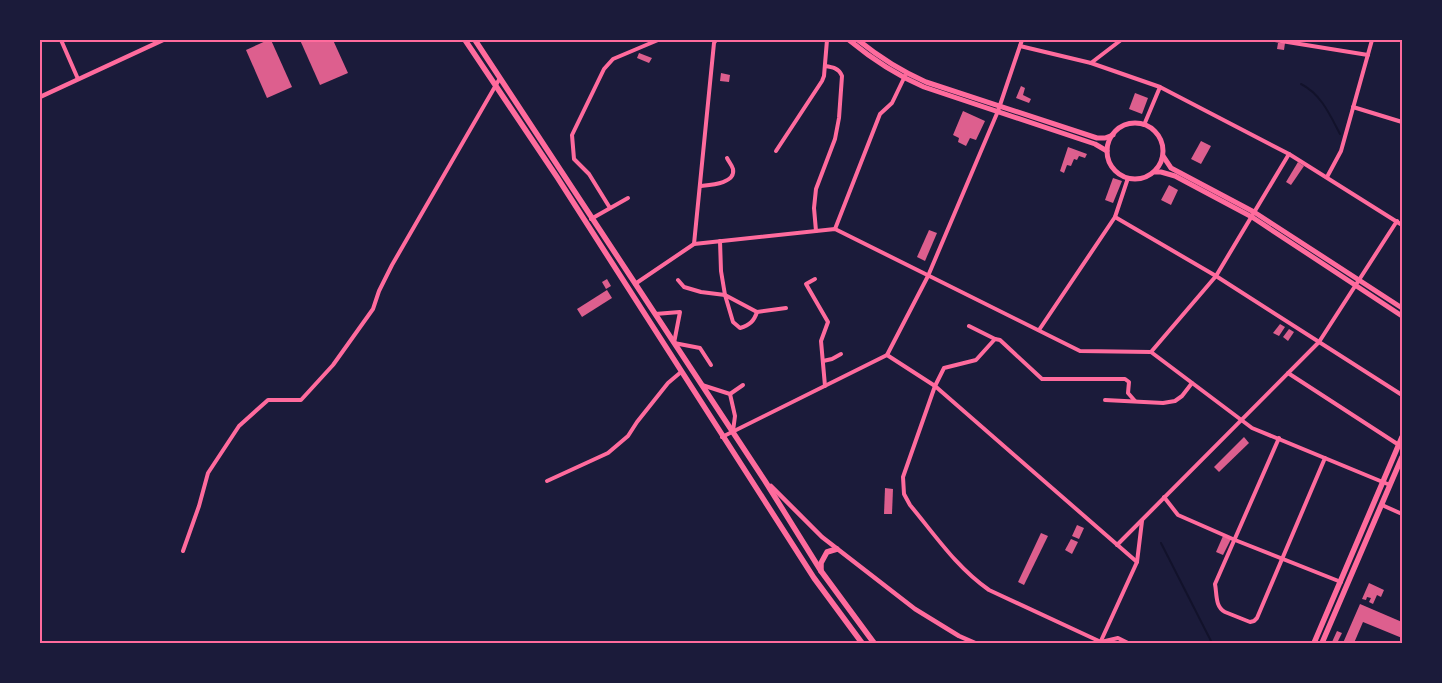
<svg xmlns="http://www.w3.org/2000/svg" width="1442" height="683" viewBox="0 0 1442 683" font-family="'Titillium Web',sans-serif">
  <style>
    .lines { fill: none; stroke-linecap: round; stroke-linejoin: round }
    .stream { stroke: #12122b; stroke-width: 2 }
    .building { fill: #dd5f8e }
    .minor { stroke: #ff6b9d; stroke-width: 4 }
    .tertiary { stroke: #ff6b9d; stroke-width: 4.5 }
    .secondary { stroke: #ff6b9d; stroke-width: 5 }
    .primary { stroke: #ff6b9d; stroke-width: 5.5 }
    .trunk { stroke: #ff6b9d; stroke-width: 5.5 }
    .neatline { fill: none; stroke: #ff6b9d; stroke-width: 2 }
  </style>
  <rect width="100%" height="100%" fill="#1b1b3a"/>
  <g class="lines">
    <g class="stream">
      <path d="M1301,84C1321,94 1330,115 1340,134"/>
      <polyline points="1161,543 1212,643"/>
    </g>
  </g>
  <g class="building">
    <polygon points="268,40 271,40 292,87 267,98 246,50"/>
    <polygon points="300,40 333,40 348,73 320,85"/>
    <polygon points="1278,43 1285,43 1284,50 1277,49"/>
    <polygon points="639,53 652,58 649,63 637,58"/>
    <polygon points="721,73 730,75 729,82 720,81"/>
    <polygon points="1021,86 1025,88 1023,95 1031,99 1029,103 1016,98"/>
    <polygon points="1135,93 1148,98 1142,114 1129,109"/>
    <polygon points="963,111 985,121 976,140 970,138 966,146 958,142 959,138 953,135"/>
    <polygon points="1201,141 1211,146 1201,164 1191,159"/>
    <polygon points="1068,147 1087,154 1085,158 1079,156 1077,160 1074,159 1071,166 1067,165 1064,173 1060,171"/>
    <polygon points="1298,162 1304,166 1291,185 1286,182"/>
    <polygon points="1113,178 1122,181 1113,203 1105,200"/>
    <polygon points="1169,185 1178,190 1171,205 1161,200"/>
    <polygon points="929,230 937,233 925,261 917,257"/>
    <polygon points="607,279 611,286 606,289 602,282"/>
    <polygon points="607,290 612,298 582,317 577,309"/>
    <polygon points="1280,324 1285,327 1279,336 1273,333"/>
    <polygon points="1289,329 1294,332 1288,341 1283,337"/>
    <polygon points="1244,437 1249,443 1219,472 1214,467"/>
    <polygon points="885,488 893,489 892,514 884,514"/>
    <polygon points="1077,525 1084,528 1079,539 1072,536"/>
    <polygon points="1041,533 1048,536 1024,585 1018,582"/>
    <polygon points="1223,536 1231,539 1223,555 1216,552"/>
    <polygon points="1071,539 1078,542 1072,554 1065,550"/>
    <polygon points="1369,583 1384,590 1381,597 1377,595 1373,604 1369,602 1371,598 1367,597 1366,600 1362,599"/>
    <polygon points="1360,604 1402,622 1402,638 1363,622 1354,643 1343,643"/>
    <polygon points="1337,631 1342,633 1337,643 1336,643 1332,642"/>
  </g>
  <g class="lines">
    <g class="minor">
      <polyline points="61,40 78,79"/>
      <polyline points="1275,40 1368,55"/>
      <polyline points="1020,46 1091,63 1160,87 1289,154 1402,225"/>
      <polyline points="1091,63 1121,40"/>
      <polyline points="1353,107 1402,122"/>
      <polyline points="1144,125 1160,87"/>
      <polyline points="776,151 822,81 824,76 827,40"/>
      <polyline points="1327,177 1341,151 1372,40"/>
      <path d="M700,186C709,185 736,184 733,169C732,165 729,162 727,158"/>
      <polyline points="610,208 589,174 574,159 572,135 604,69 613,59 658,40"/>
      <polyline points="1115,217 1216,276 1402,395"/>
      <polyline points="591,219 628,198"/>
      <polyline points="835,229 880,114 892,103 905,76"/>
      <path d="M816,231L814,208L816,189L835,139L839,118L842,76C839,68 832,67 825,66"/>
      <path d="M720,241L721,271L725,295L733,322L740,328C750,325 754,321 757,312"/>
      <polyline points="694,244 714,43 716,40"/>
      <polyline points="815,279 806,284 828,322 821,341 825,386"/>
      <polyline points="678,280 684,287 701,292 725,295 757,312 786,308"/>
      <polyline points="635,284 694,244 835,229 1080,351 1151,352"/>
      <polyline points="655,314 680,312 674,343 700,348 711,365"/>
      <polyline points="969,326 995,339 1000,340 1042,379 1125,379 1129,382 1128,393 1135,401"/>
      <polyline points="1039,330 1115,217 1128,178"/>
      <path d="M995,339L976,360L944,368L935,386L903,477L904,494L910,505C935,535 957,568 989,590L1101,642L1118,638L1128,643"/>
      <polyline points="1151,352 1252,428 1390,485"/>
      <polyline points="1151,352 1216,276 1289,154"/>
      <polyline points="887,355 935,386 1137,562"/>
      <polyline points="823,361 832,359 841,354"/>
      <polyline points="1288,373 1402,447"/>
      <polyline points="702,385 730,394 735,416 733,431"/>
      <polyline points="730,394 743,385"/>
      <polyline points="1105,400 1163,403 1175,401 1182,396 1192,383"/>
      <polyline points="722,437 887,355 928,276 998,111 1022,40"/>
      <path d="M1279,438L1215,584C1217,594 1215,607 1225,612L1250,622L1254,621L1257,618L1325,458"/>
      <polyline points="547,481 608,453 628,436 637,422 668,383 681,372"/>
      <polyline points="1164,497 1178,515 1235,540 1341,582"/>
      <polyline points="1382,505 1402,514"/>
      <polyline points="1117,545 1319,342 1397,221"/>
      <polyline points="183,551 199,506 208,473 239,426 268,400 301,400 333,365 373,309 379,291 392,265 500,78"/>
      <polyline points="1100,643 1137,562 1142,521"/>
    </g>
    <g class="tertiary">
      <polyline points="40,97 163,40"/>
      <polyline points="771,486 822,537 915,609 959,636 975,643"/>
    </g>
    <g class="secondary">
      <path d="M849,40C872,59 896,75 924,87L1095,144L1107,151"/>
      <path d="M858,40C879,57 901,71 926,82L1097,138H1105L1113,135"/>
      <circle cx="1135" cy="151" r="28"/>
      <polyline points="1163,156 1171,168 1254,212 1402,308"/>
      <polyline points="1155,172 1161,172 1175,176 1252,217 1402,316"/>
    </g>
    <g class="primary">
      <polyline points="1314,643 1402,437"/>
      <polyline points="1322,643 1402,457"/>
    </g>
    <g class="trunk">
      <polyline points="465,40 557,177 814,578 862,643"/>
      <polyline points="475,40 765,481 821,571 874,643"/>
      <polyline points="821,571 821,563 827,552 837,549"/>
    </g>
  </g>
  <rect width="1442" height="683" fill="none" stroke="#1b1b3a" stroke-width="82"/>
  <rect x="41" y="41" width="1360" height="601" class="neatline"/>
</svg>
